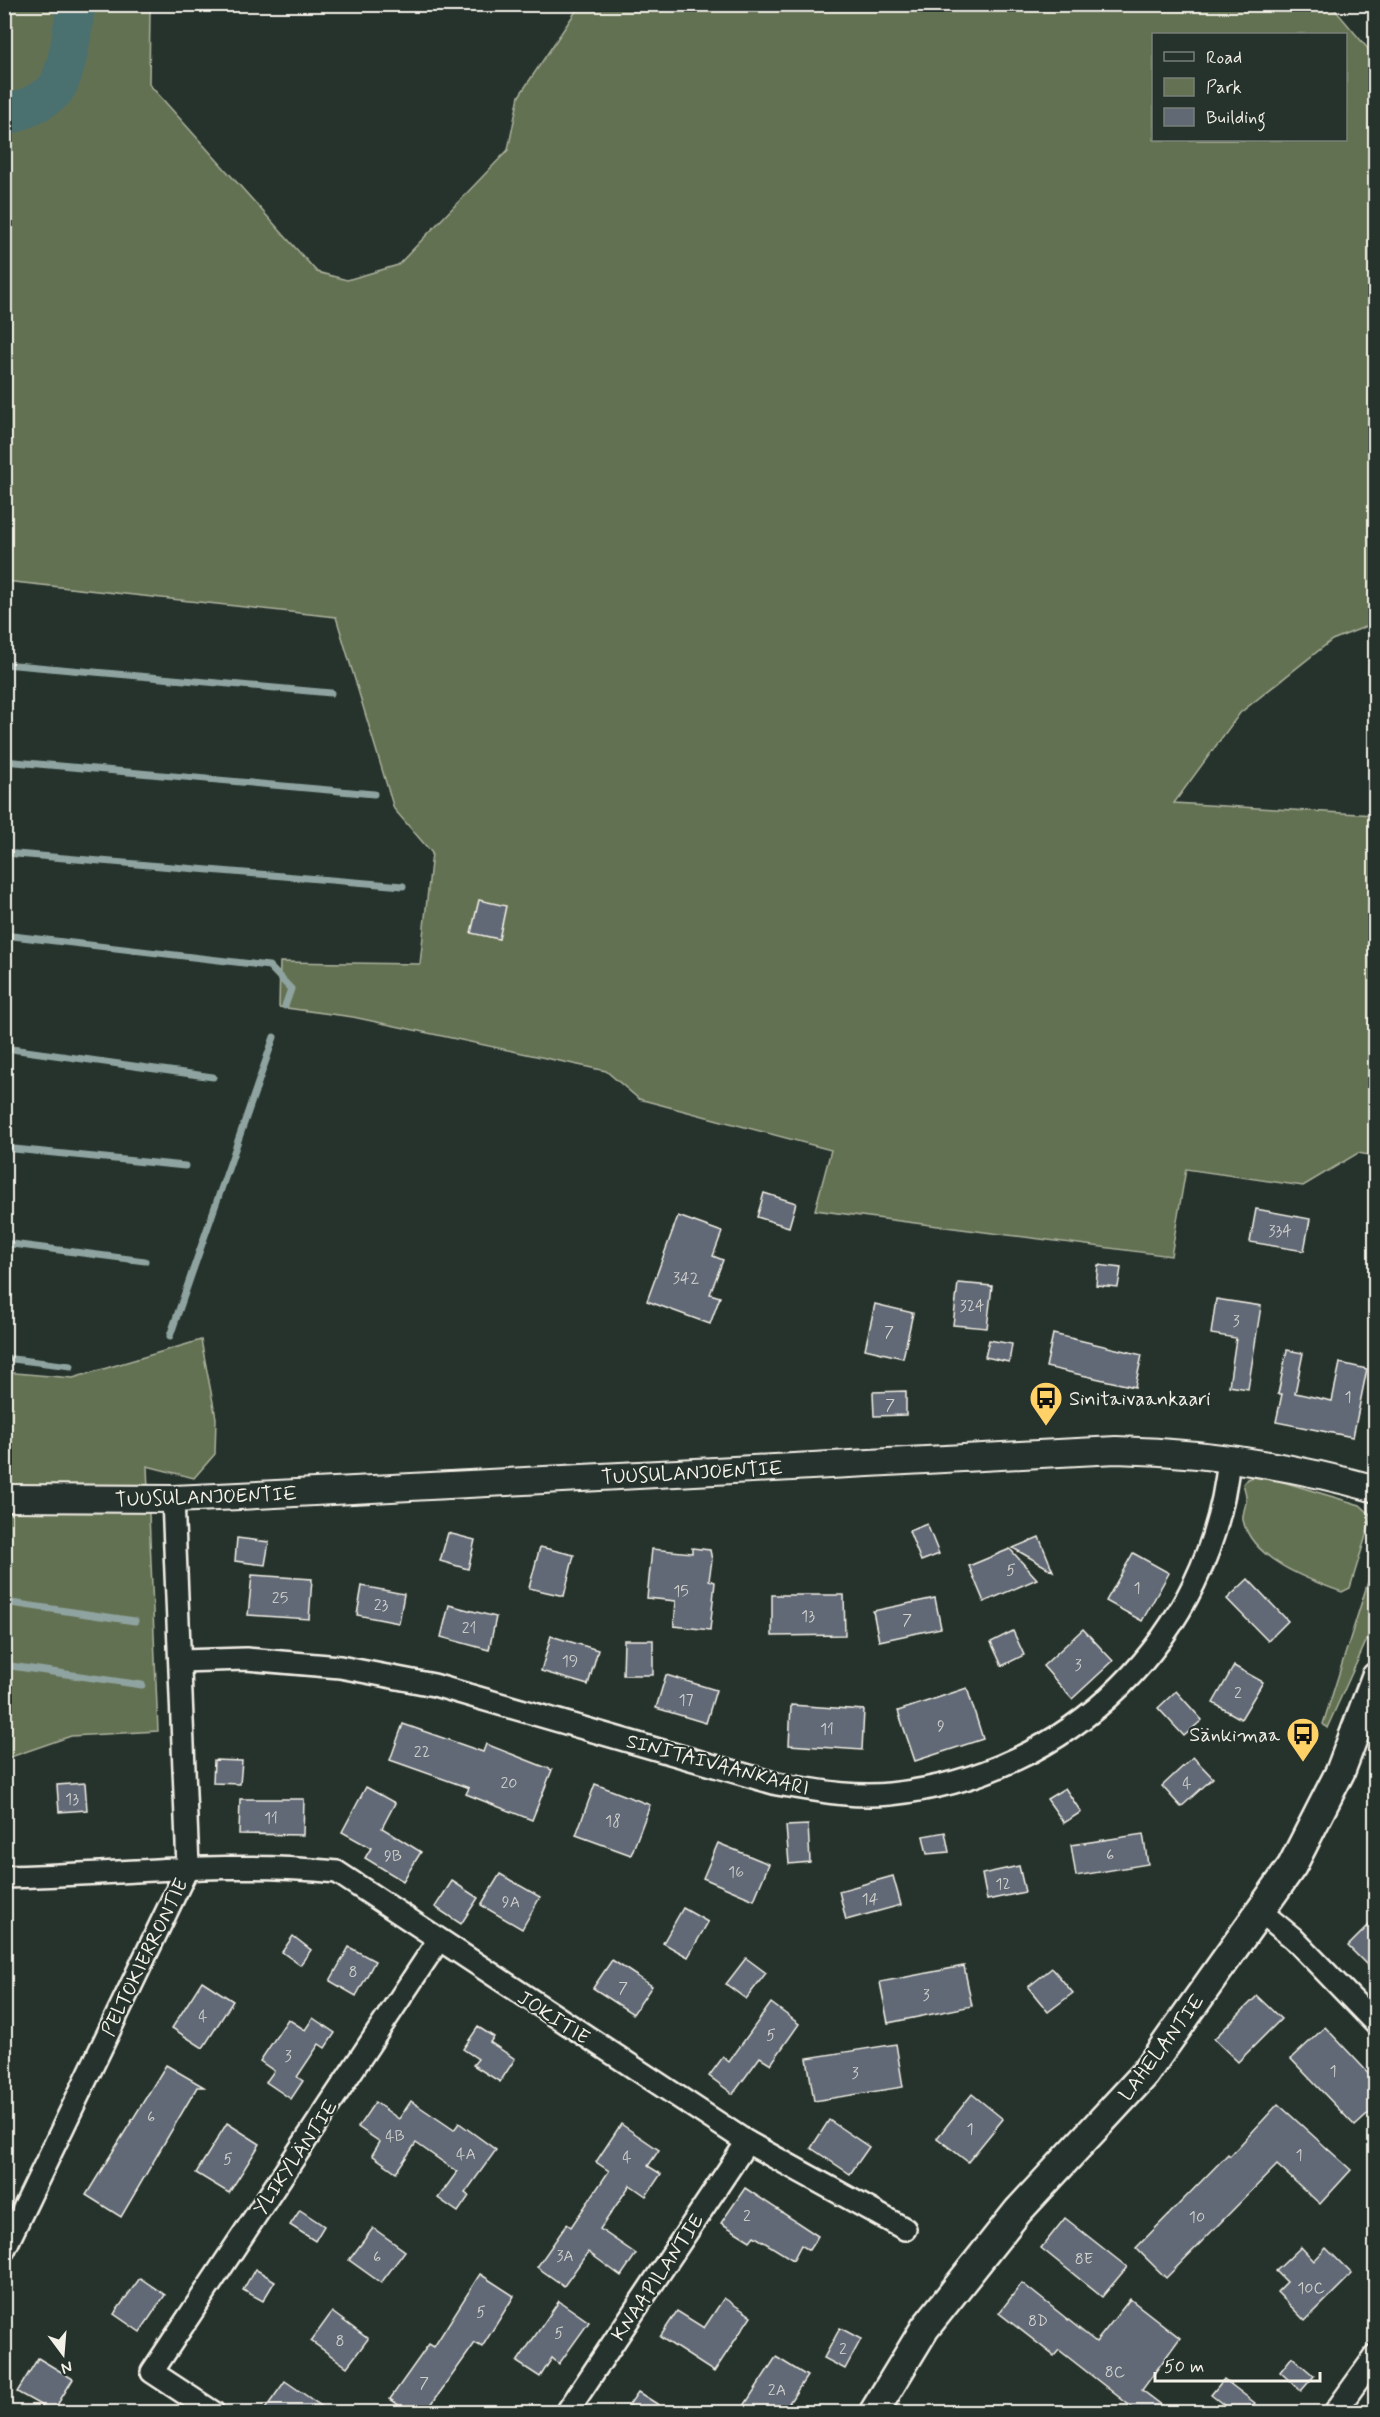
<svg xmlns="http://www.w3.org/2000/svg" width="1380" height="2417" viewBox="0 0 1380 2417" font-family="Mynerve,sans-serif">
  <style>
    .green { fill: #647152; stroke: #acb19d; stroke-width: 1.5; fill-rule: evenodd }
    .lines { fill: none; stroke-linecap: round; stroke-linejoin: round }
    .stream { stroke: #8fa4a0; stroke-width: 7 }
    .river { stroke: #4b7070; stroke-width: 39 }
    .building { fill: #616974; stroke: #f4f1e8; stroke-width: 1.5 }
    .minor-casing { stroke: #f4f1e8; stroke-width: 26 }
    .tertiary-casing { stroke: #f4f1e8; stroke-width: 30 }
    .secondary-casing { stroke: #f4f1e8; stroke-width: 33 }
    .minor { stroke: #26332d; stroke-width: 21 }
    .tertiary { stroke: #26332d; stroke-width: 26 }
    .secondary { stroke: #26332d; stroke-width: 28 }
    .labels { text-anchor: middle; stroke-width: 4.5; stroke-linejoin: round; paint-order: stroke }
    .number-label { font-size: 16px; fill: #cfcfcb }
    .poi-label { font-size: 20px; fill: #f4f1e8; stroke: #26332d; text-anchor: start }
    .street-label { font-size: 20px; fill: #f4f1e8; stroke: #26332d }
  </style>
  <rect width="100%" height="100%" fill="#26332d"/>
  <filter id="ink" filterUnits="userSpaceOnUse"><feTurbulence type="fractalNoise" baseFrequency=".0167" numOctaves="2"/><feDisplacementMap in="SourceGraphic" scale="12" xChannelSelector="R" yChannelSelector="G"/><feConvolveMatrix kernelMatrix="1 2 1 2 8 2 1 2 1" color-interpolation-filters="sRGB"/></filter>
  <g filter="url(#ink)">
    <g class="green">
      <path d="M4,5H153L150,12L149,84L317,272L347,280L398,265L508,150L519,96L580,5H1331L1375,57V623L1332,640L1240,713L1174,803L1375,815V1156L1358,1153L1303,1186L1186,1169L1171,1256L815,1210L831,1150L639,1099L606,1071L353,1017L279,1007L280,962L420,964L432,853L394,809L336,617L5,581ZM1154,34H1346V140H1154Z"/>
      <polygon points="201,1340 216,1418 215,1454 194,1478 147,1466 158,1731 71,1736 5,1759 4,1372 73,1378"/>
      <path d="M1260,1475L1360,1505L1372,1516L1350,1588L1342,1592C1309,1580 1251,1559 1243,1520C1242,1514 1245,1509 1246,1502C1247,1496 1245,1490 1243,1484L1247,1479Z"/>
      <polygon points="1375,1560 1375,1622 1327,1728 1323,1724"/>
    </g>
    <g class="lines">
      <g class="stream">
        <polyline points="4,664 331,693"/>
        <polyline points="4,761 374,794"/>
        <polyline points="4,853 403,886"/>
        <polyline points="4,935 269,966 291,989 285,1006"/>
        <polyline points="4,1048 213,1077"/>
        <polyline points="4,1148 185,1166"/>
        <polyline points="4,1243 145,1261"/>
        <polyline points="170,1336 274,1037"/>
        <polyline points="4,1358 71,1366"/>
        <polyline points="4,1602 135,1621"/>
        <polyline points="4,1665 142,1685"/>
      </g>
      <path class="river" d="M4,117C16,113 46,100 54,91C68,74 73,26 76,4"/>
    </g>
    <g class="building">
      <polygon points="479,900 506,906 499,939 471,933"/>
      <polygon points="764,1193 796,1203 789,1227 757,1217"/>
      <polygon points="1256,1209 1310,1219 1304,1251 1250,1242"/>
      <polygon points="678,1216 722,1232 713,1256 723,1260 710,1294 720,1297 710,1324 647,1301"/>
      <polygon points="1098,1265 1121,1268 1118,1287 1096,1285"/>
      <polygon points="958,1283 992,1286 987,1328 953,1325"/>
      <polygon points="1216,1299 1261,1306 1248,1389 1229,1386 1236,1338 1211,1334"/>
      <polygon points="875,1304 913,1313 903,1358 865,1349"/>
      <polygon points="1053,1334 1142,1355 1135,1387 1046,1367"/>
      <polygon points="989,1340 1012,1344 1009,1362 985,1357"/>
      <polygon points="1287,1350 1303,1353 1295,1393 1332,1401 1340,1363 1367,1369 1353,1437 1276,1422 1282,1394 1278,1394"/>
      <polygon points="906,1391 906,1415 874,1416 873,1392"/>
      <polygon points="927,1524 939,1554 921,1561 909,1531"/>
      <polygon points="448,1533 475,1540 468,1569 440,1561"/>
      <polygon points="1039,1537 1053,1571 1013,1548"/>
      <polygon points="237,1538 269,1542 265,1565 235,1561"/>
      <polygon points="540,1547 574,1555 564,1596 529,1588"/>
      <polygon points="692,1548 710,1550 712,1560 709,1580 715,1582 710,1630 674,1626 676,1601 647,1598 652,1549 692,1553"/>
      <polygon points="1010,1549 1037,1579 984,1602 969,1566"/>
      <polygon points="1133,1553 1169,1573 1142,1621 1106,1601"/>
      <polygon points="252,1575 312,1579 309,1619 248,1615"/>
      <polygon points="1248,1579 1288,1621 1268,1641 1227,1599"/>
      <polygon points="362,1586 404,1594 399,1623 357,1615"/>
      <polygon points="772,1595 844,1595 845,1635 772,1636"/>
      <polygon points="935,1598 941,1628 879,1641 873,1611"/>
      <polygon points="449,1605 496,1617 489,1650 441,1637"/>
      <polygon points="1083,1629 1113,1661 1072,1699 1043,1666"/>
      <polygon points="1013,1631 1024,1655 1002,1666 991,1642"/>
      <polygon points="551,1636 598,1650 588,1685 541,1671"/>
      <polygon points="624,1640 653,1640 653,1675 623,1675"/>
      <polygon points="1234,1666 1263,1682 1241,1719 1213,1703"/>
      <polygon points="666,1675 716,1690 706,1723 656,1708"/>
      <polygon points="967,1688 983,1739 915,1761 898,1711"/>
      <polygon points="1176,1691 1202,1720 1184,1736 1158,1708"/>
      <polygon points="791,1705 864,1710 862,1750 789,1745"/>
      <polygon points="403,1724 483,1752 486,1744 552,1770 532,1820 466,1794 469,1788 390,1760"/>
      <polygon points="1193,1757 1213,1778 1181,1807 1162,1786"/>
      <polygon points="214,1760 242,1761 240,1784 213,1783"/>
      <polygon points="85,1783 87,1810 59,1812 57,1785"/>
      <polygon points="595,1784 650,1805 631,1855 576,1835"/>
      <polygon points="366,1787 395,1803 382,1828 421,1852 403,1881 365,1858 371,1848 342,1832"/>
      <polygon points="1065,1788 1081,1812 1064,1823 1047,1799"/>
      <polygon points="240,1799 304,1799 303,1835 239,1834"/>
      <polygon points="808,1825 810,1862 789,1864 786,1826"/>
      <polygon points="945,1832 949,1852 927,1854 923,1836"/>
      <polygon points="1143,1834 1148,1864 1076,1876 1071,1845"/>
      <polygon points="718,1843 769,1864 754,1900 703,1878"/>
      <polygon points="1019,1866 1025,1892 987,1900 982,1874"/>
      <polygon points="500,1874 540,1897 522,1929 481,1905"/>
      <polygon points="893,1876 901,1905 846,1920 839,1891"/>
      <polygon points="452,1881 478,1898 461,1924 435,1907"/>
      <polygon points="683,1908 708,1922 688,1957 663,1943"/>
      <polygon points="1376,1918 1376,1974 1348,1946"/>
      <polygon points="293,1936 311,1950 300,1965 282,1952"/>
      <polygon points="349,1947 375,1961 356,1996 330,1981"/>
      <polygon points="746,1958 766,1973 746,1999 726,1984"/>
      <polygon points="612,1960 652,1986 633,2014 593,1988"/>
      <polygon points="964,1966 972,2006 888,2023 880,1982"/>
      <polygon points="1052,1968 1073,1993 1048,2012 1028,1987"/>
      <polygon points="202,1981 233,2001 203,2048 172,2028"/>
      <polygon points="1257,1996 1281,2019 1238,2062 1214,2039"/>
      <polygon points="771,2003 799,2024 771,2064 760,2057 733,2094 709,2076 723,2057 729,2062"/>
      <polygon points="313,2018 335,2033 325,2048 319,2044 297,2077 303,2081 291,2099 266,2082 274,2071 260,2061 288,2019 305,2030"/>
      <polygon points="478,2027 494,2037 490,2042 515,2059 500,2082 473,2065 478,2059 463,2049"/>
      <polygon points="1325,2027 1376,2081 1376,2107 1355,2126 1291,2059"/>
      <polygon points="896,2044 903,2087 814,2101 807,2058"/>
      <polygon points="166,2065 204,2087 197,2087 121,2217 86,2195"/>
      <polygon points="972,2094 1003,2119 968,2162 937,2138"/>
      <polygon points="411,2101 454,2130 459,2123 496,2150 465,2193 469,2196 458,2212 438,2198 457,2172 416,2143 396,2172 372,2155 380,2142 358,2127 375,2102 399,2119"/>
      <polygon points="1278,2104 1351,2170 1320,2204 1277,2165 1166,2278 1136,2248 1228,2154 1230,2156"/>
      <polygon points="829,2120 869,2147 850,2174 811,2148"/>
      <polygon points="227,2123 260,2144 229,2193 196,2173"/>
      <polygon points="621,2124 659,2150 648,2166 661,2174 646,2196 630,2185 600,2229 636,2254 621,2276 588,2252 564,2286 537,2267 567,2224 571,2227 609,2171 596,2162"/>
      <polygon points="745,2188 818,2236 809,2250 801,2245 793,2260 754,2236 750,2241 721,2223"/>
      <polygon points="300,2210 324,2226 315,2241 290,2225"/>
      <polygon points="1065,2218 1127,2267 1102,2297 1041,2248"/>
      <polygon points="373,2228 405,2251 381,2283 349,2260"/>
      <polygon points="1301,2247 1314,2261 1326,2248 1352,2274 1305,2321 1277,2292 1287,2282 1276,2271"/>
      <polygon points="255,2269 275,2281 263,2301 243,2290"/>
      <polygon points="480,2274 514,2296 482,2347 475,2343 426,2412 409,2412 390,2399 429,2344 434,2347"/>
      <polygon points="140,2278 165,2295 140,2332 114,2314"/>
      <polygon points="1022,2283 1096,2342 1130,2299 1180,2338 1142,2390 1171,2412 1138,2412 1059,2350 1054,2356 999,2313"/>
      <polygon points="724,2298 751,2316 714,2372 660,2337 677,2311 704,2328"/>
      <polygon points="559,2301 589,2322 559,2364 552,2358 540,2377 517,2362"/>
      <polygon points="332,2312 368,2339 347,2367 311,2341"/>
      <polygon points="840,2328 861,2339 845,2369 824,2358"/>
      <polygon points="776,2357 807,2376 783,2412 740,2412"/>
      <polygon points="1292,2357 1314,2376 1301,2391 1280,2372"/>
      <polygon points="38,2358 73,2379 53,2412 17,2392"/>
      <polygon points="1224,2379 1255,2403 1247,2412 1233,2412 1211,2395"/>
      <polygon points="285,2381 330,2412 263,2412"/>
      <polygon points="638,2392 670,2412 624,2412"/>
    </g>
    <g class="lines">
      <g class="minor-casing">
        <g id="minor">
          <path d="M180,1661L246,1659L340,1667L434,1685L777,1784C814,1790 852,1798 890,1794C1069,1776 1212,1637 1229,1458"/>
          <path d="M4,1877C116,1875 226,1860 337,1872L747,2142L905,2229"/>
          <polyline points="1260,1911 1293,1938 1376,2024"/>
          <polyline points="4,2250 188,1867 173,1499"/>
          <polyline points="213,2412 152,2372 438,1941"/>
          <polyline points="567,2412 747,2142"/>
          <polyline points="1335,2412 1376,2355"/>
        </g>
      </g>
      <g class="tertiary-casing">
        <path id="tertiary" d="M4,1498L173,1499L239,1496L1116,1450C1205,1452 1290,1465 1376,1489"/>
      </g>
      <g class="secondary-casing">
        <polyline id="secondary" points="874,2412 925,2328 1018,2211 1144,2075 1292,1866 1340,1772 1376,1677"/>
      </g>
      <use href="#minor" class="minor"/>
      <use href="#tertiary" class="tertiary"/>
      <use href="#secondary" class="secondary"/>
    </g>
  </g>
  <defs>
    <g id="bus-pin" transform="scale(1.725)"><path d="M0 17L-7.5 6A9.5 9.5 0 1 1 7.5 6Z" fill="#ffd166" stroke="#26332d"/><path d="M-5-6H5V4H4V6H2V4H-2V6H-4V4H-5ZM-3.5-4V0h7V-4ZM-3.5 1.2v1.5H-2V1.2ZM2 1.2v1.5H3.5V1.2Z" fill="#111"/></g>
  </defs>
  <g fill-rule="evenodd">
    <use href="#bus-pin" x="1046" y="1398"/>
    <use href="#bus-pin" x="1303" y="1734"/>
  </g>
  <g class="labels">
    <g class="number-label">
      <text x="1280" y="1236">334</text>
      <text x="686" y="1283">342</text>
      <text x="972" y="1311">324</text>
      <text x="1236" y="1326">3</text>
      <text x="889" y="1337">7</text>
      <text x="1348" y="1402">1</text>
      <text x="890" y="1410">7</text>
      <text x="1011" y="1575">5</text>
      <text x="1137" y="1593">1</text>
      <text x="681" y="1596">15</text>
      <text x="280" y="1603">25</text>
      <text x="381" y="1610">23</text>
      <text x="808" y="1621">13</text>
      <text x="907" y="1625">7</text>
      <text x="469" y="1633">21</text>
      <text x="570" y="1666">19</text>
      <text x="1078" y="1670">3</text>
      <text x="1238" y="1698">2</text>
      <text x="686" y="1705">17</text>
      <text x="941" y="1731">9</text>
      <text x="827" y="1734">11</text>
      <text x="422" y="1757">22</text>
      <text x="509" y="1788">20</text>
      <text x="1187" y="1788">4</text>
      <text x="72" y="1804">13</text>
      <text x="271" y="1823">11</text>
      <text x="613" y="1826">18</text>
      <text x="1110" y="1860">6</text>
      <text x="393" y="1861">9B</text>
      <text x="736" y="1877">16</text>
      <text x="1003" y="1889">12</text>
      <text x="870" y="1904">14</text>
      <text x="511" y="1907">9A</text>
      <text x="353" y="1977">8</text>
      <text x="623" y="1993">7</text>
      <text x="926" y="2000">3</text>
      <text x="203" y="2021">4</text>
      <text x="771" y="2040">5</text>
      <text x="288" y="2061">3</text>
      <text x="1333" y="2076">1</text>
      <text x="855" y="2078">3</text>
      <text x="151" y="2122">6</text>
      <text x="970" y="2134">1</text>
      <text x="395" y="2141">4B</text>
      <text x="466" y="2159">4A</text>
      <text x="1299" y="2160">1</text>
      <text x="627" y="2162">4</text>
      <text x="228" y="2164">5</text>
      <text x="747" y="2221">2</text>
      <text x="1197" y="2222">10</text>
      <text x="565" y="2261">3A</text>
      <text x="377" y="2262">6</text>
      <text x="1084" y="2264">8E</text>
      <text x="1311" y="2293">10C</text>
      <text x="481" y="2317">5</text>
      <text x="1038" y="2326">8D</text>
      <text x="559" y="2338">5</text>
      <text x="340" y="2346">8</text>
      <text x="843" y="2354">2</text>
      <text x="1115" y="2377">8C</text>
      <text x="424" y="2388">7</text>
      <text x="777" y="2395">2A</text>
    </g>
    <g class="poi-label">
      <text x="1069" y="1405">Sinitaivaankaari</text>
      <text x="1280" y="1741" text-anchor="end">Sänkimaa</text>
    </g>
    <g class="street-label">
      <text transform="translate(692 1472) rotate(-3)" y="7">TUUSULANJOENTIE</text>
      <text transform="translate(206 1496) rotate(-2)" y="7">TUUSULANJOENTIE</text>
      <text transform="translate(718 1764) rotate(15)" y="7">SINITAIVAANKAARI</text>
      <text transform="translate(144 1957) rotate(-64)" y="7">PELTOKIERRONTIE</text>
      <text transform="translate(554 2017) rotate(33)" y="7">JOKITIE</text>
      <text transform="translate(1161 2047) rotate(-53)" y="7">LAHELANTIE</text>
      <text transform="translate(295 2157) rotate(-56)" y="7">YLIKYLÄNTIE</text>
      <text transform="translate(657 2277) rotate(-56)" y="7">KNAAPILANTIE</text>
    </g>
  </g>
  <rect width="1380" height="2417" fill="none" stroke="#26332d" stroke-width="24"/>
  <rect x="12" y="12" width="1356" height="2393" fill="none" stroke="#f4f1e8" stroke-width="2" filter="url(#ink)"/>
  <rect x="1152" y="33" width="195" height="108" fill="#26332d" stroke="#787f78" stroke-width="1.5"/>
  <rect x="1164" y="52" width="30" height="9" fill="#26332d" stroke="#787f78" stroke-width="1.5"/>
  <text x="1206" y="63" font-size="18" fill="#f4f1e8">Road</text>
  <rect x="1164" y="78" width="30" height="18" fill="#647152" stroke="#787f78" stroke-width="1.5"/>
  <text x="1206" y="93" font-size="18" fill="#f4f1e8">Park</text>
  <rect x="1164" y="108" width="30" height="18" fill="#616974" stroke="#787f78" stroke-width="1.5"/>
  <text x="1206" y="123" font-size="18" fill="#f4f1e8">Building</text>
  <g transform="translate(63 2354) rotate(164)" stroke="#26332d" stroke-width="4.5" paint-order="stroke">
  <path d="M0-4.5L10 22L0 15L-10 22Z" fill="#f4f1e8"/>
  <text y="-9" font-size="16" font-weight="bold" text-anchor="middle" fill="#f4f1e8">N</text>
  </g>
  <path d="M1155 2372v9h165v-9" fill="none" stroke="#f4f1e8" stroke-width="3"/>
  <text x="1164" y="2372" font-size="18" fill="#f4f1e8" stroke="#26332d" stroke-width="4.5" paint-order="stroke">50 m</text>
</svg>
